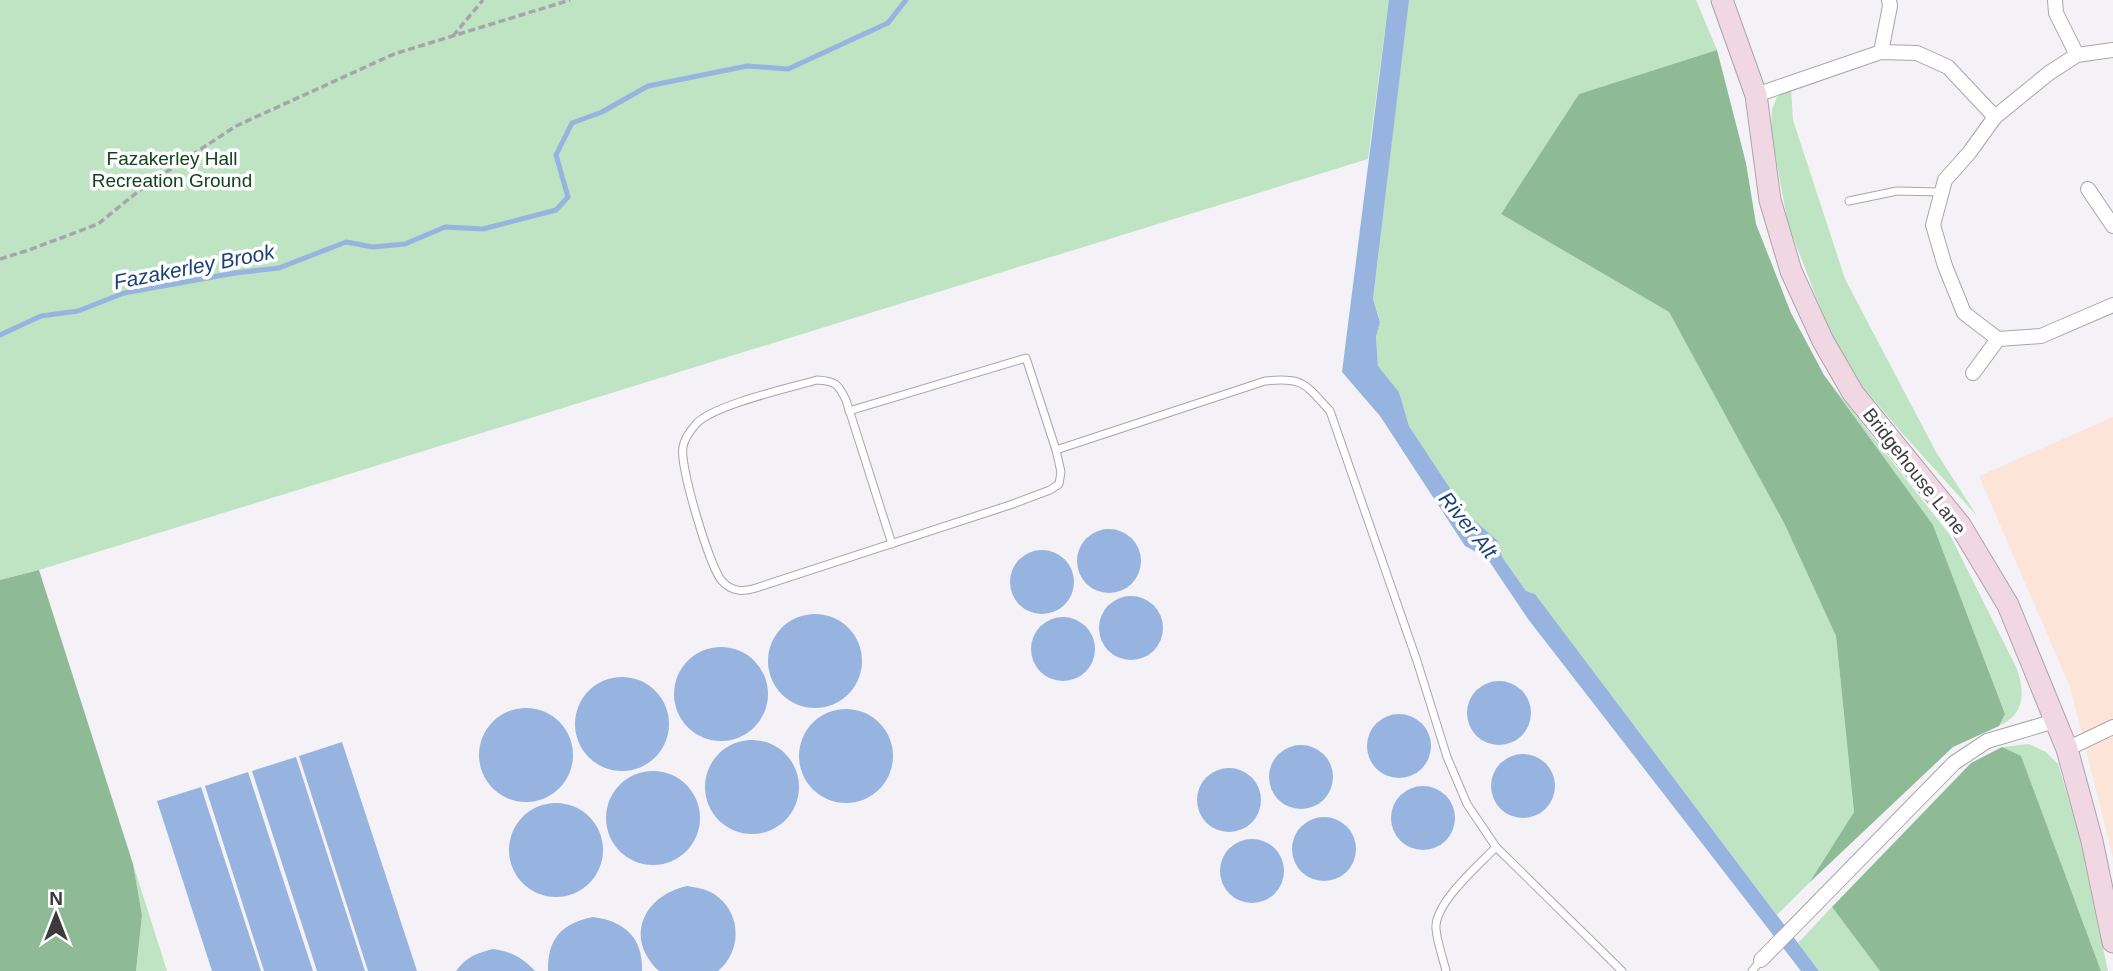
<svg xmlns="http://www.w3.org/2000/svg" width="2113" height="971" viewBox="0 0 2113 971" font-family="Helvetica,sans-serif">
  <style>
    .industrial { fill: #fce4d9 }
    .green { fill: #bee4c4 }
    .forest { fill: #8eba95 }
    .water { fill: #96b4df }
    .lines { fill: none; stroke-linecap: round; stroke-linejoin: round }
    .stream { stroke: #96b4df; stroke-width: 5 }
    .lane-casing { stroke: #a8a5aa; stroke-width: 9 }
    .street-casing { stroke: #a8a5aa; stroke-width: 16 }
    .secondary-casing { stroke: #a8a5aa; stroke-width: 23 }
    .path { stroke: #a7a5a9; stroke-width: 3.5; stroke-dasharray: 7 3.5; stroke-linecap: butt }
    .lane { stroke: #fff; stroke-width: 7 }
    .street { stroke: #fff; stroke-width: 14 }
    .secondary { stroke: #f0d7e2; stroke-width: 21 }
    .labels { text-anchor: middle; stroke-width: 7; stroke-linejoin: round; paint-order: stroke }
    .park-label { font-size: 19px; fill: #124420; stroke: #fff }
    .street-label { font-size: 19px; fill: #3b3a3c; stroke: #fff }
    .water-label { font-size: 21px; font-style: italic; fill: #1a4075; stroke: #fff }
  </style>
  <rect width="100%" height="100%" fill="#f5f2f7"/>
  <polygon class="industrial" points="2113,417 2113,858 2070,687 1979,476"/>
  <g class="green">
    <polygon points="0,0 1696,0 1717,50 1579,94 1501,214 1669,312 1784,523 1836,636 1854,812 1809,883 1777,915 1535,594 1526,591 1502,557 1498,541 1467,514 1409,426 1399,392 1378,366 1376,337 1380,321 1373,299 1405,29 1385,30 1368,159 39,570 0,580"/>
    <polygon points="1791,88 1793,120 1845,279 1936,452 1977,516 1902,433 1847,368 1818,302 1788,224 1771,132 1772,109 1777,97"/>
    <path d="M1824,375L1950,535L2017,669C2025,693 2025,714 1999,726L2005,714L1933,525Z"/>
    <polygon points="2029,744 2046,752 2058,764 2079,835 2108,971 2101,971 2021,757 2002,747"/>
    <polygon points="133,864 167,971 136,971 142,915"/>
    <polygon points="1832,907 1880,971 1819,971 1798,943"/>
  </g>
  <g class="forest">
    <polygon points="1717,50 1746,163 1756,224 1791,313 1824,375 1933,525 2005,714 1999,726 1953,747 1809,883 1854,812 1836,636 1784,523 1669,312 1501,214 1579,94"/>
    <polygon points="39,570 133,864 142,915 136,971 0,971 0,580"/>
    <polygon points="2002,747 2021,756 2101,971 1880,971 1832,907 1971,763"/>
  </g>
  <g class="water">
    <polygon points="1389,0 1409,0 1373,299 1380,322 1376,337 1378,366 1399,392 1409,426 1467,514 1498,541 1502,557 1526,591 1535,594 1819,971 1801,971 1528,619 1487,558 1465,546 1380,416 1342,372"/>
    <circle cx="1109" cy="561" r="32"/>
    <circle cx="1042" cy="582" r="32"/>
    <circle cx="1131" cy="628" r="32"/>
    <circle cx="815" cy="661" r="47"/>
    <circle cx="1063" cy="649" r="32"/>
    <circle cx="721" cy="694" r="47"/>
    <circle cx="622" cy="724" r="47"/>
    <circle cx="1499" cy="713" r="32"/>
    <circle cx="526" cy="755" r="47"/>
    <circle cx="846" cy="756" r="47"/>
    <circle cx="1399" cy="746" r="32"/>
    <circle cx="752" cy="787" r="47"/>
    <polygon points="342,742 417,971 368,971 299,756"/>
    <circle cx="1301" cy="777" r="32"/>
    <circle cx="1523" cy="786" r="32"/>
    <polygon points="296,757 365,971 317,971 252,771"/>
    <circle cx="1229" cy="800" r="32"/>
    <circle cx="653" cy="818" r="47"/>
    <polygon points="248,772 313,971 264,971 205,786"/>
    <circle cx="1423" cy="818" r="32"/>
    <polygon points="201,787 261,971 212,971 157,801"/>
    <circle cx="556" cy="850" r="47"/>
    <circle cx="1324" cy="849" r="32"/>
    <circle cx="1252" cy="871" r="32"/>
    <path d="M687,886C698,888 709,889 718,897C742,916 741,952 718,971H659C624,938 643,896 687,886Z"/>
    <path d="M593,917C624,921 643,937 642,971H548C547,939 562,923 593,917Z"/>
    <path d="M493,949C512,952 522,957 535,971H456C466,957 477,953 493,949Z"/>
  </g>
  <g class="lines">
    <polyline class="stream" points="0,335 41,316 78,311 124,293 235,273 279,268 346,242 373,247 405,244 445,227 483,229 556,210 568,197 556,155 572,123 602,112 648,86 747,66 788,69 888,23 906,0"/>
    <g class="lane-casing">
      <g id="lane">
        <polyline points="1849,201 1897,191 1941,192"/>
        <polyline points="849,411 1026,358 1056,450"/>
        <path d="M892,544L846,400C838,384 836,381 817,380C789,388 713,405 696,424C690,431 684,439 683,447C679,465 710,568 722,581C732,592 743,592 756,588L1010,505L1050,490L1059,484L1061,472L1056,450L1265,381C1304,377 1305,384 1330,411L1417,661L1447,757L1467,804L1496,847"/>
        <path d="M1446,971C1443,958 1437,942 1436,929C1434,903 1479,865 1496,847L1622,971"/>
        <polyline points="1752,971 1761,960"/>
      </g>
    </g>
    <g class="street-casing">
      <g id="street">
        <polyline points="2055,0 2056,13 2077,55"/>
        <polyline points="1881,52 1890,6 1889,0"/>
        <polyline points="1756,95 1881,52 1917,53 1948,67 1995,117 2049,73 2077,55 2113,50"/>
        <polyline points="1995,117 1969,153 1945,180 1933,225 1945,266 1964,313 1998,339 2041,336 2113,305"/>
        <polyline points="2088,189 2113,226"/>
        <polyline points="1973,373 1998,339"/>
        <polyline points="2067,749 2113,727"/>
        <polyline points="1761,960 1954,763 1987,741 2055,721"/>
      </g>
    </g>
    <g class="secondary-casing">
      <polyline id="secondary" points="1722,0 1756,95 1770,200 1791,271 1823,341 1853,393 1960,525 2008,605 2067,749 2092,841 2113,942"/>
    </g>
    <g class="path">
      <polyline points="453,36 483,0"/>
      <polyline points="0,259 29,250 98,224 145,186 236,126 394,54 570,0"/>
    </g>
    <use href="#lane" class="lane"/>
    <use href="#street" class="street"/>
    <use href="#secondary" class="secondary"/>
  </g>
  <g class="labels">
    <g class="park-label">
      <text x="172" y="165">Fazakerley Hall<tspan x="172" dy="22">Recreation Ground</tspan></text>
    </g>
    <g class="street-label">
      <text transform="translate(1915 471) rotate(52)" y="7">Bridgehouse Lane</text>
    </g>
    <g class="water-label">
      <text transform="translate(194 267) rotate(-11)" y="7">Fazakerley Brook</text>
      <text transform="translate(1468 525) rotate(51)" y="7">River Alt</text>
    </g>
  </g>
  <g transform="translate(56 915)" stroke="#ffffff" stroke-width="5" paint-order="stroke">
  <path d="M0-5L12 26L0 18L-12 26Z" fill="#3b3a3c"/>
  <text y="-10" font-size="19" font-weight="bold" text-anchor="middle" fill="#3b3a3c">N</text>
  </g>
</svg>
